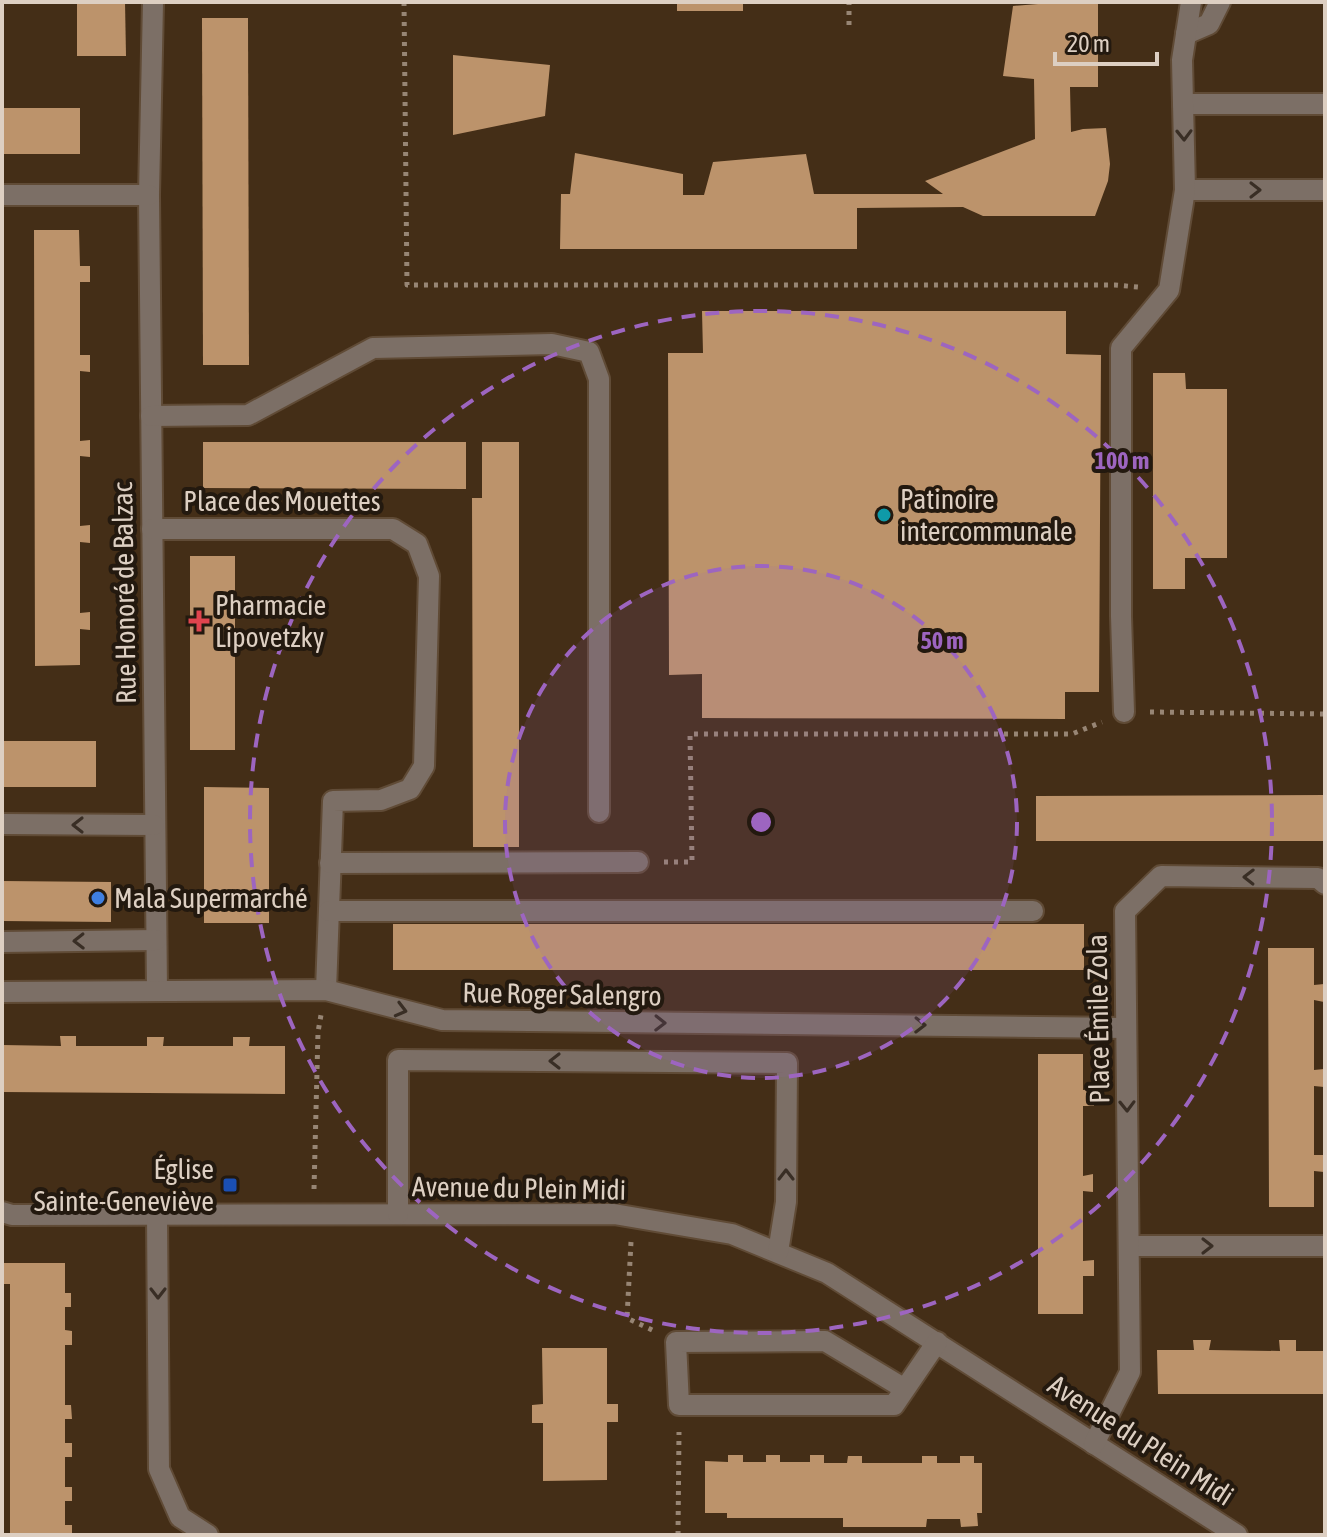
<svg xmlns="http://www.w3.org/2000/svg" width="1327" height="1537" viewBox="0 0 1327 1537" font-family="'Asap Condensed',sans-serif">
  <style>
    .building { fill: #bc936b }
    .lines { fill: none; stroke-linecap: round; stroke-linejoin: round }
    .minor-casing { stroke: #604b36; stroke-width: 24 }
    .path { stroke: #978574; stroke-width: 5; stroke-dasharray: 4 6; stroke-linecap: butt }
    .minor { stroke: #7c6f66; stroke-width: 20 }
    .oneway { stroke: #392e25 }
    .ring { fill: none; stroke: #9d65c0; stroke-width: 4; stroke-dasharray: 14 10 }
    .culture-dot { fill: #0f9aa8; stroke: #23190f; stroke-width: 3 }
    .health-dot { fill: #e0444e; stroke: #23190f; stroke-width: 3 }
    .shop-dot { fill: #3f7fe0; stroke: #23190f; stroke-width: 3 }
    .transit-dot { fill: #1a4fb4; stroke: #23190f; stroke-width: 3 }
    .labels { text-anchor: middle; stroke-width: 8; stroke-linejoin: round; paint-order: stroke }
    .poi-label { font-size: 28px; fill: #ddcfc2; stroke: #23190f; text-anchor: start }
    .street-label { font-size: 28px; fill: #ddcfc2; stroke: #23190f }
    .centre { fill: #9d65c0; stroke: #23190f; stroke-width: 4 }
    .ring-label { font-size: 24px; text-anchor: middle; font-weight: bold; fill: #9d65c0; stroke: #23190f; stroke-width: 8; stroke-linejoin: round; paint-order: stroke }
  </style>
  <rect width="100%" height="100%" fill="#442e17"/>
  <g class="building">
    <polygon points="77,2 125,2 126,56 77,56"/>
    <rect x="677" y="2" width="66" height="9"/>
    <polygon points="1038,2 1098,2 1098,87 1070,87 1071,132 1083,129 1106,128 1110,164 1108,181 1095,216 983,216 963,207 857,208 857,249 560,249 561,194 570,194 575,153 683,174 683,195 704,195 713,162 806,154 814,194 943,194 925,181 1035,139 1034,79 1003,76 1013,6 1038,4"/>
    <polygon points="202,18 248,18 249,365 203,365"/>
    <polygon points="453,55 550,65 545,116 453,135"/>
    <rect x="2" y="108" width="78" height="46"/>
    <polygon points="34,230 79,230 80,266 90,266 90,282 80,282 80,355 90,355 90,372 80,371 80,441 90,440 90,457 80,456 80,526 90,525 90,543 80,542 80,613 90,612 90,630 80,629 80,665 35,666"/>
    <polygon points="702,311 1066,311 1066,354 1101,355 1099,692 1065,692 1065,719 702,718 702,674 669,675 668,353 703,353"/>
    <polygon points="1153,373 1185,373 1186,389 1227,389 1227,558 1185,558 1185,589 1153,589"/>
    <polygon points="203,442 466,442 466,489 203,488"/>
    <polygon points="482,442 519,442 519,847 473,847 472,498 482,498"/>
    <rect x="190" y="556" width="45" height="194"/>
    <rect x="2" y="741" width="94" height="46"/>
    <polygon points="204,787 269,788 269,923 204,923"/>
    <polygon points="1325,795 1325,841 1036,841 1036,796"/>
    <polygon points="2,881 111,882 111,922 2,921"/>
    <rect x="393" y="924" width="691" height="46"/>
    <polygon points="1268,948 1314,948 1314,985 1324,984 1324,1002 1314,1000 1314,1070 1324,1069 1324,1087 1314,1086 1314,1155 1324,1155 1324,1172 1314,1171 1314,1207 1269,1207"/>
    <polygon points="60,1036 76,1036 76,1046 147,1046 147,1037 164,1037 163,1046 233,1046 233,1037 250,1037 249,1046 285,1046 285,1094 2,1092 2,1045 61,1046"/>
    <polygon points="1038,1054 1083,1054 1083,1090 1094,1089 1094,1106 1083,1106 1083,1176 1093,1174 1093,1192 1083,1191 1083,1261 1094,1260 1094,1276 1083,1276 1083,1314 1038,1314"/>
    <polygon points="2,1263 65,1263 65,1293 71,1293 71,1307 65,1307 65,1330 72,1331 72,1345 65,1345 65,1405 71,1405 72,1419 65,1419 65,1443 72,1443 72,1457 65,1457 65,1487 72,1487 72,1501 65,1501 65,1525 72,1525 72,1535 10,1535 10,1284 2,1284"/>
    <polygon points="1193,1340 1211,1340 1209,1350 1280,1351 1279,1340 1296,1340 1296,1351 1325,1351 1325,1394 1158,1394 1157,1350 1194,1350"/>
    <polygon points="542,1348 607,1348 607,1404 618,1404 618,1422 607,1422 607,1480 543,1481 543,1423 532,1423 532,1405 543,1404"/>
    <polygon points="728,1455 743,1455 743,1462 766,1462 766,1455 780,1455 780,1462 810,1462 810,1455 824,1455 824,1463 847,1463 848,1456 862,1456 862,1463 922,1463 922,1456 937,1456 937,1463 960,1463 960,1456 974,1456 974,1463 982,1463 982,1513 977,1513 978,1526 961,1527 960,1519 927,1519 926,1527 843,1527 843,1518 727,1518 727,1513 705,1513 705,1461 728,1462"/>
  </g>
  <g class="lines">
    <g class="minor-casing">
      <g id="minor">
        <polyline points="153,2 149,195 157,990"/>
        <polyline points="1186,34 1209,24 1220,2"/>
        <polyline points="1183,104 1325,104"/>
        <polyline points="1185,190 1325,190"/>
        <polyline points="2,195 149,195"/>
        <polyline points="151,416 248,415 373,348 552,344 589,352 599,379 599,812"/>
        <polyline points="152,529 393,529 417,544 429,576 424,766 410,789 381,800 333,801 326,990"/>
        <polyline points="1124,712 1121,616 1121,348 1169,290 1185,190 1182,60 1191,2"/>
        <polyline points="2,824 154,825"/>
        <polyline points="330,863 638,862"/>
        <polyline points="329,911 1033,911"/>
        <polyline points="2,942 156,940"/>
        <polyline points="2,992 326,990 442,1020 1126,1028"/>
        <polyline points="2,1212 12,1215 614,1214 732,1234 827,1273 1237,1535"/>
        <polyline points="398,1214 398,1060 787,1063 786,1202 778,1252"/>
        <polyline points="157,1215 159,1469 180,1517 208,1535"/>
        <polyline points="1129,1246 1325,1246"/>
        <polyline points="905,1389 825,1341 676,1342 679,1405 894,1405 937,1342"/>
        <polyline points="1094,1444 1130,1372 1125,911 1161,876 1318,878 1325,884"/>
      </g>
    </g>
    <g class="path">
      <polyline points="404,2 407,285 1115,285 1138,287"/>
      <polyline points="849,25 849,2"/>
      <polyline points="1150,712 1325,714"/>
      <polyline points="664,862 692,862 690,734 1072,734 1102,722"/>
      <polyline points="314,1189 318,1032 321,1015"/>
      <polyline points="631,1242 627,1318 654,1331"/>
      <polyline points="678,1535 679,1432"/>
    </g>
    <use href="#minor" class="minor"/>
  </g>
  <defs><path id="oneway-chevron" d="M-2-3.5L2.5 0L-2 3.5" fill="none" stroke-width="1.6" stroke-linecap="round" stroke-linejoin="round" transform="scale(2)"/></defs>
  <g class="oneway">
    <use href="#oneway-chevron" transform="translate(1184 135) rotate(89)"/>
    <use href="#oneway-chevron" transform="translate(1255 190)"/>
    <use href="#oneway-chevron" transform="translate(78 825) rotate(-180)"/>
    <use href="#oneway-chevron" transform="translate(1249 877) rotate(-179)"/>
    <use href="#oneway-chevron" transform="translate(79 941) rotate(179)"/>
    <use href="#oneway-chevron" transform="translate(401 1010) rotate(15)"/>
    <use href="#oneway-chevron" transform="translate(660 1023) rotate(1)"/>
    <use href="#oneway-chevron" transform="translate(920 1025) rotate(1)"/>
    <use href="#oneway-chevron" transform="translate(555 1061) rotate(-180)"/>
    <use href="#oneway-chevron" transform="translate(1127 1106) rotate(89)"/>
    <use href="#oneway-chevron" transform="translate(786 1175) rotate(-90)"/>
    <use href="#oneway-chevron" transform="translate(1207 1246)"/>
    <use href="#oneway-chevron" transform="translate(158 1293) rotate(90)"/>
  </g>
  <circle cx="761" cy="822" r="256" fill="#9d65c0" fill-opacity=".12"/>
  <g class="ring">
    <circle cx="761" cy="822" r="256"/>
    <circle cx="761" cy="822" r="511"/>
  </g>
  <circle class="culture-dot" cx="884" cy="515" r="8"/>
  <path class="health-dot" d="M195 609h8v8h8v8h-8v8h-8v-8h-8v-8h8z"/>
  <circle class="shop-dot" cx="98" cy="898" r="8"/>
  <rect class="transit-dot" x="222" y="1177" width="16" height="16" rx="4"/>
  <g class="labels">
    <g class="poi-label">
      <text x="900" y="509">Patinoire<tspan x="900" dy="32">intercommunale</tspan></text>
      <text x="215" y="615">Pharmacie<tspan x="215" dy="32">Lipovetzky</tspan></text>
      <text x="114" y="908">Mala Supermarché</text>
      <text x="214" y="1179" text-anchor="end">Église<tspan x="214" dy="32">Sainte-Geneviève</tspan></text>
    </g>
    <g class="street-label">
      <text x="282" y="511">Place des Mouettes</text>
      <text transform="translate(124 593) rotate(-91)" y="10">Rue Honoré de Balzac</text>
      <text transform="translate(562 994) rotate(1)" y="10">Rue Roger Salengro</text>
      <text transform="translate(1098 1019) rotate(-91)" y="10">Place Émile Zola</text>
      <text transform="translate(519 1188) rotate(1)" y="10">Avenue du Plein Midi</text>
      <text transform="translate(1141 1440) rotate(33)" y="10">Avenue du Plein Midi</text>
    </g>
  </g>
  <circle cx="761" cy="822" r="12" class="centre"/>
  <g class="ring-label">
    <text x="1122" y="469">100 m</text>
    <text x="942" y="649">50 m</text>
  </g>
  <rect width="1327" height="1537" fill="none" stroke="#ddcfc2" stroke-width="8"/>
  <path d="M1055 52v12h102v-12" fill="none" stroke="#ddcfc2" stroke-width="4"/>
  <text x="1067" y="52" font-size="24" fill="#ddcfc2" stroke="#23190f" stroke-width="6" paint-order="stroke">20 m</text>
</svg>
